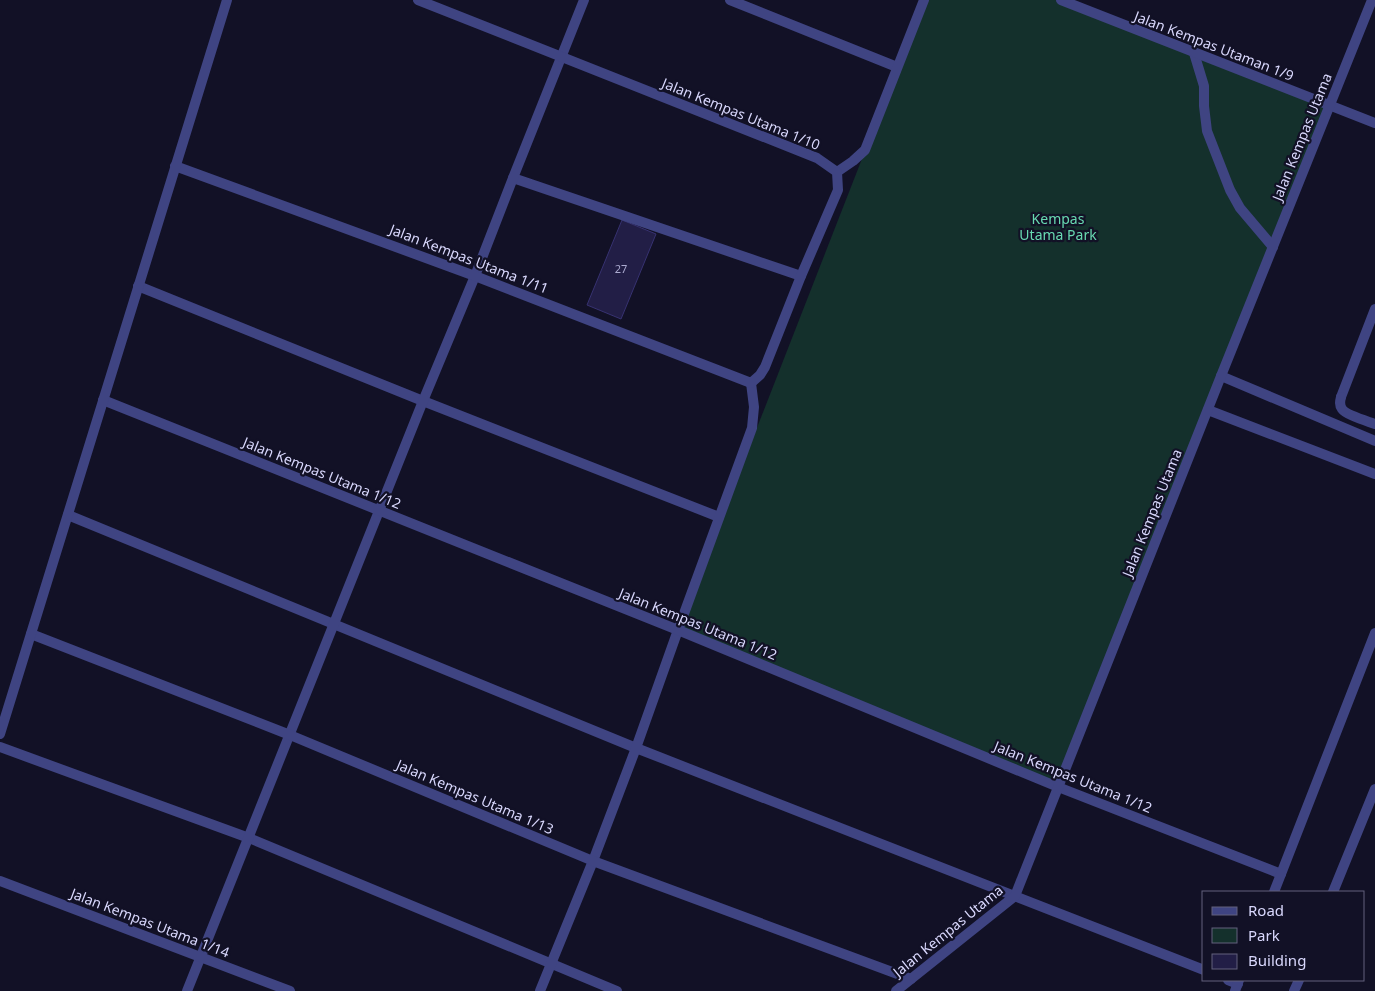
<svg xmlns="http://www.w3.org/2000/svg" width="1375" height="991" viewBox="0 0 1375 991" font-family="'Noto Sans',sans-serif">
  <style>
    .green { fill: #14302c }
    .building { fill: #221e46; stroke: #373271 }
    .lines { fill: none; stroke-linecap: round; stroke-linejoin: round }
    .lane { stroke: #3f4482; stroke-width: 10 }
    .street { stroke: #3f4482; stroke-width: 10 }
    .labels { text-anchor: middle; stroke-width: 4.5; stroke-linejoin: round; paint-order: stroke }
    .number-label { font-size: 11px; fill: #abaacf }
    .street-label { font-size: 14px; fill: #d9d8fd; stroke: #121126 }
    .park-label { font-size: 14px; fill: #68d9b1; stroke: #121126 }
  </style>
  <rect width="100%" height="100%" fill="#121126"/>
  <polygon class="green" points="924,0 1062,0 1330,105 1058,787 678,630"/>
  <polygon class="building" points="622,220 656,234 621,319 587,305"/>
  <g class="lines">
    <g class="lane">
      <polyline points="730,0 897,67"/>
      <polyline points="1194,53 1204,86 1204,106 1207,131 1230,190 1240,208 1273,247"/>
      <polyline points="837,172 853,161 865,150 924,0"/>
      <polyline points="513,178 801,276"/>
      <polyline points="138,286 423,401 719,517"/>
      <polyline points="1341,397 1375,309"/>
      <polyline points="68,515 636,748 1204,970"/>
      <polyline points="0,747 249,838 617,991"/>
      <polyline points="1333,892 1375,789"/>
      <polyline points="1228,980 1238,984"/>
      <polyline points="187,991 423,401 475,276 513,178 584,0"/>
      <polyline points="540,991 593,861 636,748 678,630 752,428 754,407 751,383"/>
      <polyline points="1294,991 1299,980"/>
    </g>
    <g class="street">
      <polyline points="1061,0 1375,123"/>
      <polyline points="175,166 475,276 751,383 760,375 765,367 801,276 838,190 837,172 817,158 418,0"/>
      <polyline points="1221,376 1375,441"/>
      <path d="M1341,397C1340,401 1339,405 1342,409C1346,415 1367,421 1375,424"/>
      <polyline points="103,400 678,630 1058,787 1281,874"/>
      <polyline points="1208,410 1375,474"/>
      <polyline points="31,634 290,735 593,861 911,979"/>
      <polyline points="0,734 227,0"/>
      <polyline points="0,881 290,991"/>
      <polyline points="1274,892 1375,633"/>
      <polyline points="896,991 1015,896 1221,376 1372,0"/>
      <polyline points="1235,991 1239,980"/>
    </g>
  </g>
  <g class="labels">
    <g class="number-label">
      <text x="621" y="273">27</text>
    </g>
    <g class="street-label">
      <text transform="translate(1214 46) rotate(21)" y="5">Jalan Kempas Utaman 1/9</text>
      <text transform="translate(741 114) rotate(22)" y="5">Jalan Kempas Utama 1/10</text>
      <text transform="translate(1302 137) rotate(-68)" y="5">Jalan Kempas Utama</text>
      <text transform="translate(469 259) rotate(21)" y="5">Jalan Kempas Utama 1/11</text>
      <text transform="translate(322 473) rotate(22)" y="5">Jalan Kempas Utama 1/12</text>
      <text transform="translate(1152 513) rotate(-68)" y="5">Jalan Kempas Utama</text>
      <text transform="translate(698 624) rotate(22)" y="5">Jalan Kempas Utama 1/12</text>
      <text transform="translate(1073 777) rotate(22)" y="5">Jalan Kempas Utama 1/12</text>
      <text transform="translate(475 797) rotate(23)" y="5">Jalan Kempas Utama 1/13</text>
      <text transform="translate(150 923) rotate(21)" y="5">Jalan Kempas Utama 1/14</text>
      <text transform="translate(948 931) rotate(-39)" y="5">Jalan Kempas Utama</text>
    </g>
    <g class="park-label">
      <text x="1058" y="224">Kempas<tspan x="1058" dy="16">Utama Park</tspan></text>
    </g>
  </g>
  <rect x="1202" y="891" width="162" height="90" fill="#121126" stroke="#62617c"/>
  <rect x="1212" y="907" width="25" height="8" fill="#3f4482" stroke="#62617c"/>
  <text x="1248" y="916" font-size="15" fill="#d9d8fd">Road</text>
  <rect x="1212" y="928" width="25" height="15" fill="#14302c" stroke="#62617c"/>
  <text x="1248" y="941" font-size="15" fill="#d9d8fd">Park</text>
  <rect x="1212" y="954" width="25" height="15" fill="#221e46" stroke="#62617c"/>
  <text x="1248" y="966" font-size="15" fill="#d9d8fd">Building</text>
</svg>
